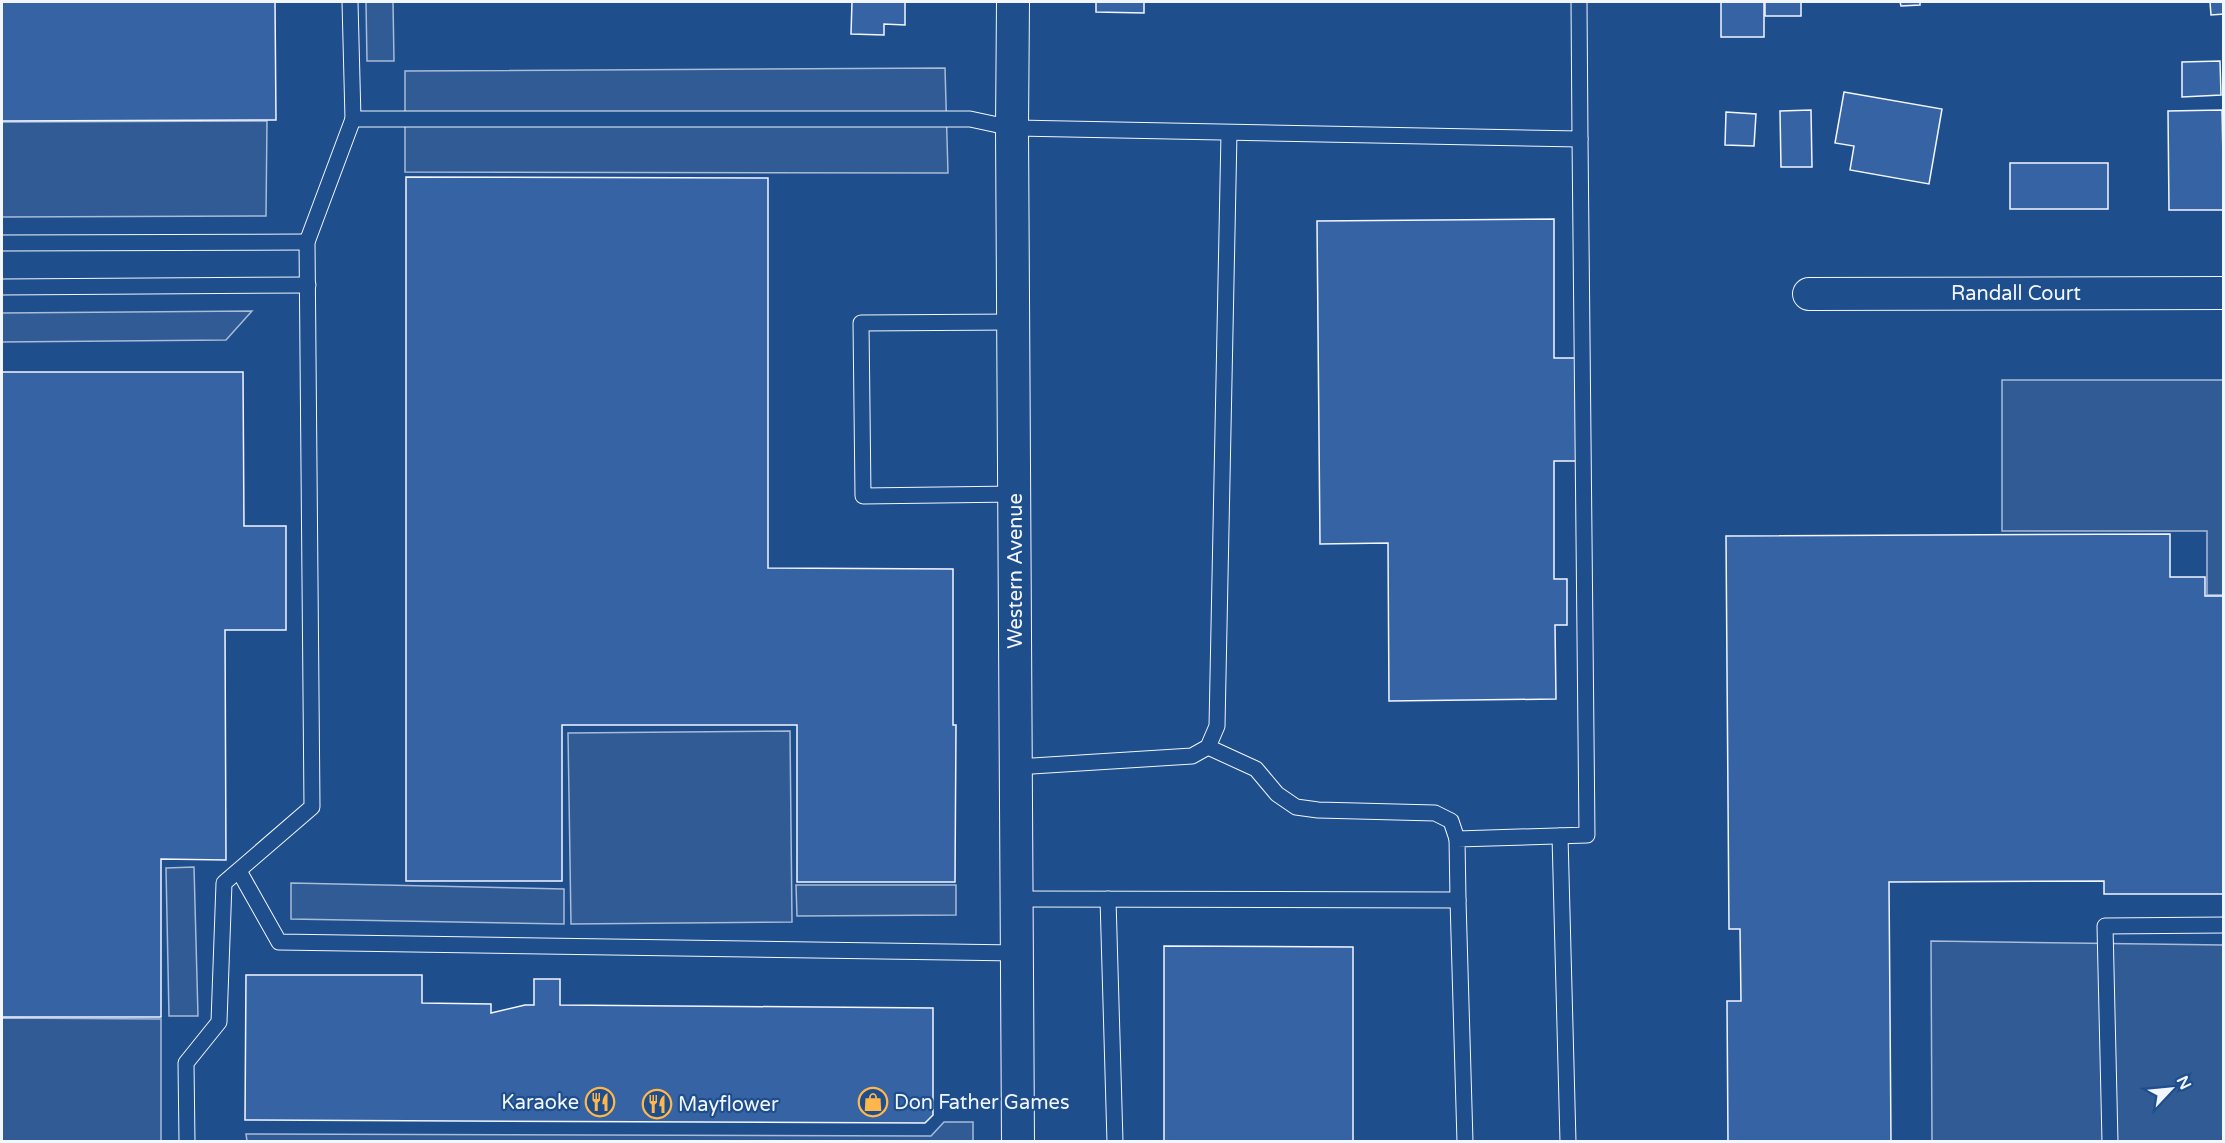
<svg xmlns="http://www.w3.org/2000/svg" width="2225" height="1143" viewBox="0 0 2225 1143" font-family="'Varela Round',sans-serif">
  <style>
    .parking { fill: #305b95; stroke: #a8bbd7; stroke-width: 1.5 }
    .building { fill: #3563a3; stroke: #f2f6ff; stroke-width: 1.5 }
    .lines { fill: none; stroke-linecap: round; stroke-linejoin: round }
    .service-casing { stroke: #f2f6ff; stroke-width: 17 }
    .minor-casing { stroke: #f2f6ff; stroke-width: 34 }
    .service { stroke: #1f4e8c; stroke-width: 15 }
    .minor { stroke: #1f4e8c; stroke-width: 32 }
    .labels { text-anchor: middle; stroke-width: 4.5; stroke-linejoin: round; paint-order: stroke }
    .street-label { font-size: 20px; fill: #f2f6ff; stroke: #1f4e8c }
    .poi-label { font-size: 20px; fill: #f2f6ff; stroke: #1f4e8c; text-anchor: start }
  </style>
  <rect width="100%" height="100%" fill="#1f4e8c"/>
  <g class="parking">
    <polygon points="366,2 393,2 394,61 367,61"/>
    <polygon points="945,68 948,173 405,172 405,71"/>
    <polygon points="267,121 266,216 2,217 2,122"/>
    <polygon points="252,311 226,340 2,342 2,313"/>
    <polygon points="2002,380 2223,380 2223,595 2207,595 2207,531 2002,531"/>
    <polygon points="790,731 792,922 571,924 568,733"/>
    <polygon points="194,867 198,1016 169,1016 166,868"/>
    <polygon points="291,883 564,889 564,924 291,919"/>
    <polygon points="796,885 956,885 956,915 797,916"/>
    <polygon points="1931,941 2223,945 2223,1141 1932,1141"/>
    <polygon points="2,1018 161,1019 161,1141 2,1141"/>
    <polygon points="944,1122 973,1122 973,1141 247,1141 246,1134 931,1136"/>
  </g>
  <g class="building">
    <polygon points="2,2 275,2 276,120 2,121"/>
    <polygon points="852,2 905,2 905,25 884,24 884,35 851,34"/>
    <polygon points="1096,2 1144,2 1144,13 1096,12"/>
    <rect x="1721" y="2" width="43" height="35"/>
    <rect x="1765" y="2" width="36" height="14"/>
    <polygon points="1900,2 1920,2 1920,5 1901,6"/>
    <polygon points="2210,2 2224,2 2224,14 2211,15"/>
    <polygon points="2220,61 2221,95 2182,97 2182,62"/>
    <polygon points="1844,92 1942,109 1929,184 1850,170 1854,146 1835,143"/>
    <polygon points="1811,110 1812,167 1781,167 1780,111"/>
    <polygon points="2222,110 2224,210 2169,210 2168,111"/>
    <polygon points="1726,112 1756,114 1754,146 1725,145"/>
    <rect x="2010" y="163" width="98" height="46"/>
    <polygon points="406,177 768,178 768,568 953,569 953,725 956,725 955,882 797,882 797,725 562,725 562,881 406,881"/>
    <polygon points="1554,219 1554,358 1579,358 1580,461 1554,461 1554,579 1567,579 1567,625 1555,625 1556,699 1389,701 1388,543 1320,544 1317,221"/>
    <polygon points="2,372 243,372 244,526 286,526 286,630 225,630 226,860 161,859 161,1017 2,1017"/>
    <polygon points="2170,534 2170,577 2205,577 2205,596 2224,596 2224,894 2104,894 2104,881 1889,882 1891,1142 1728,1142 1727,1001 1741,1001 1740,929 1729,929 1726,536"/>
    <polygon points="1164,946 1353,947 1353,1142 1164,1142"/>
    <polygon points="246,975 422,975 422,1003 491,1004 491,1013 525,1005 534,1005 534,979 560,979 560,1005 933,1008 933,1115 925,1123 245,1120"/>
  </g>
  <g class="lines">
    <g class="service-casing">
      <g id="service">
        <polyline points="350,2 353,119"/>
        <polyline points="2,243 307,242"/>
        <polyline points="2,287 308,285"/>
        <polyline points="1013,322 861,323 863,496 1015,494"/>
        <polyline points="1208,747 1256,769 1277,794 1296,807 1318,810 1435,813 1451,821 1457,839"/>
        <polyline points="1016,767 1192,756 1208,747 1217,726 1229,133"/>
        <polyline points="1560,836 1568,1142"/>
        <polyline points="239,871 279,942 1017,953"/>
        <polyline points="1017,899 1458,900 1457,839 1587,835 1580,139"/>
        <polyline points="1108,899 1115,1142"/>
        <polyline points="1458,900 1465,1142"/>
        <polyline points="187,1142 186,1063 219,1022 224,883 312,807 307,242 353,119 970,119 1012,128 1580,139 1579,2"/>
        <polyline points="2110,1142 2105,926 2224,925"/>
      </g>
    </g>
    <g class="minor-casing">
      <g id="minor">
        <polyline points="1013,2 1012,128 1018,1142"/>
        <polyline points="1809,294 2224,293"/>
      </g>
    </g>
    <use href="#service" class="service"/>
    <use href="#minor" class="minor"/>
  </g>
  <defs>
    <g id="restaurant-ring" transform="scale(1.5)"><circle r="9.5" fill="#1f4e8c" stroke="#ffb74d" stroke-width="1.5"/><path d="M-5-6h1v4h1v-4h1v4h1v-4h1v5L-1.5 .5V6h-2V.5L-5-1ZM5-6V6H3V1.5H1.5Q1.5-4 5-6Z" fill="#ffb74d"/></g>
    <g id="shop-ring" transform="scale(1.5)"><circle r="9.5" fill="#1f4e8c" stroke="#ffb74d" stroke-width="1.5"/><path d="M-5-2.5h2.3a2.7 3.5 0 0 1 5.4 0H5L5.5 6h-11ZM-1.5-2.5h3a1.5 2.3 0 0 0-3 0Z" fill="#ffb74d"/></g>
  </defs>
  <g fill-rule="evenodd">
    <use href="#restaurant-ring" x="600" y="1102"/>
    <use href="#shop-ring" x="873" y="1102"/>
    <use href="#restaurant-ring" x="657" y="1104"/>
  </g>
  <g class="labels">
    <g class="street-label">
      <text x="2016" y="300">Randall Court</text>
      <text transform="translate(1015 571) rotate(-90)" y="7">Western Avenue</text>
    </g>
    <g class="poi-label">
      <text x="579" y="1109" text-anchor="end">Karaoke</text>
      <text x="894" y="1109">Don Father Games</text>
      <text x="678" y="1111">Mayflower</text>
    </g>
  </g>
  <rect width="2225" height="1143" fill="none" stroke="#f2f6ff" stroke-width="6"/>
  <g transform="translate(2171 1089) rotate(64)" stroke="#1f4e8c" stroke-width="4.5" paint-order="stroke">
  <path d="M0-4.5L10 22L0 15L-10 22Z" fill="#f2f6ff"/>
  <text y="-9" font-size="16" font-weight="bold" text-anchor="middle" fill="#f2f6ff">N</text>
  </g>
</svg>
